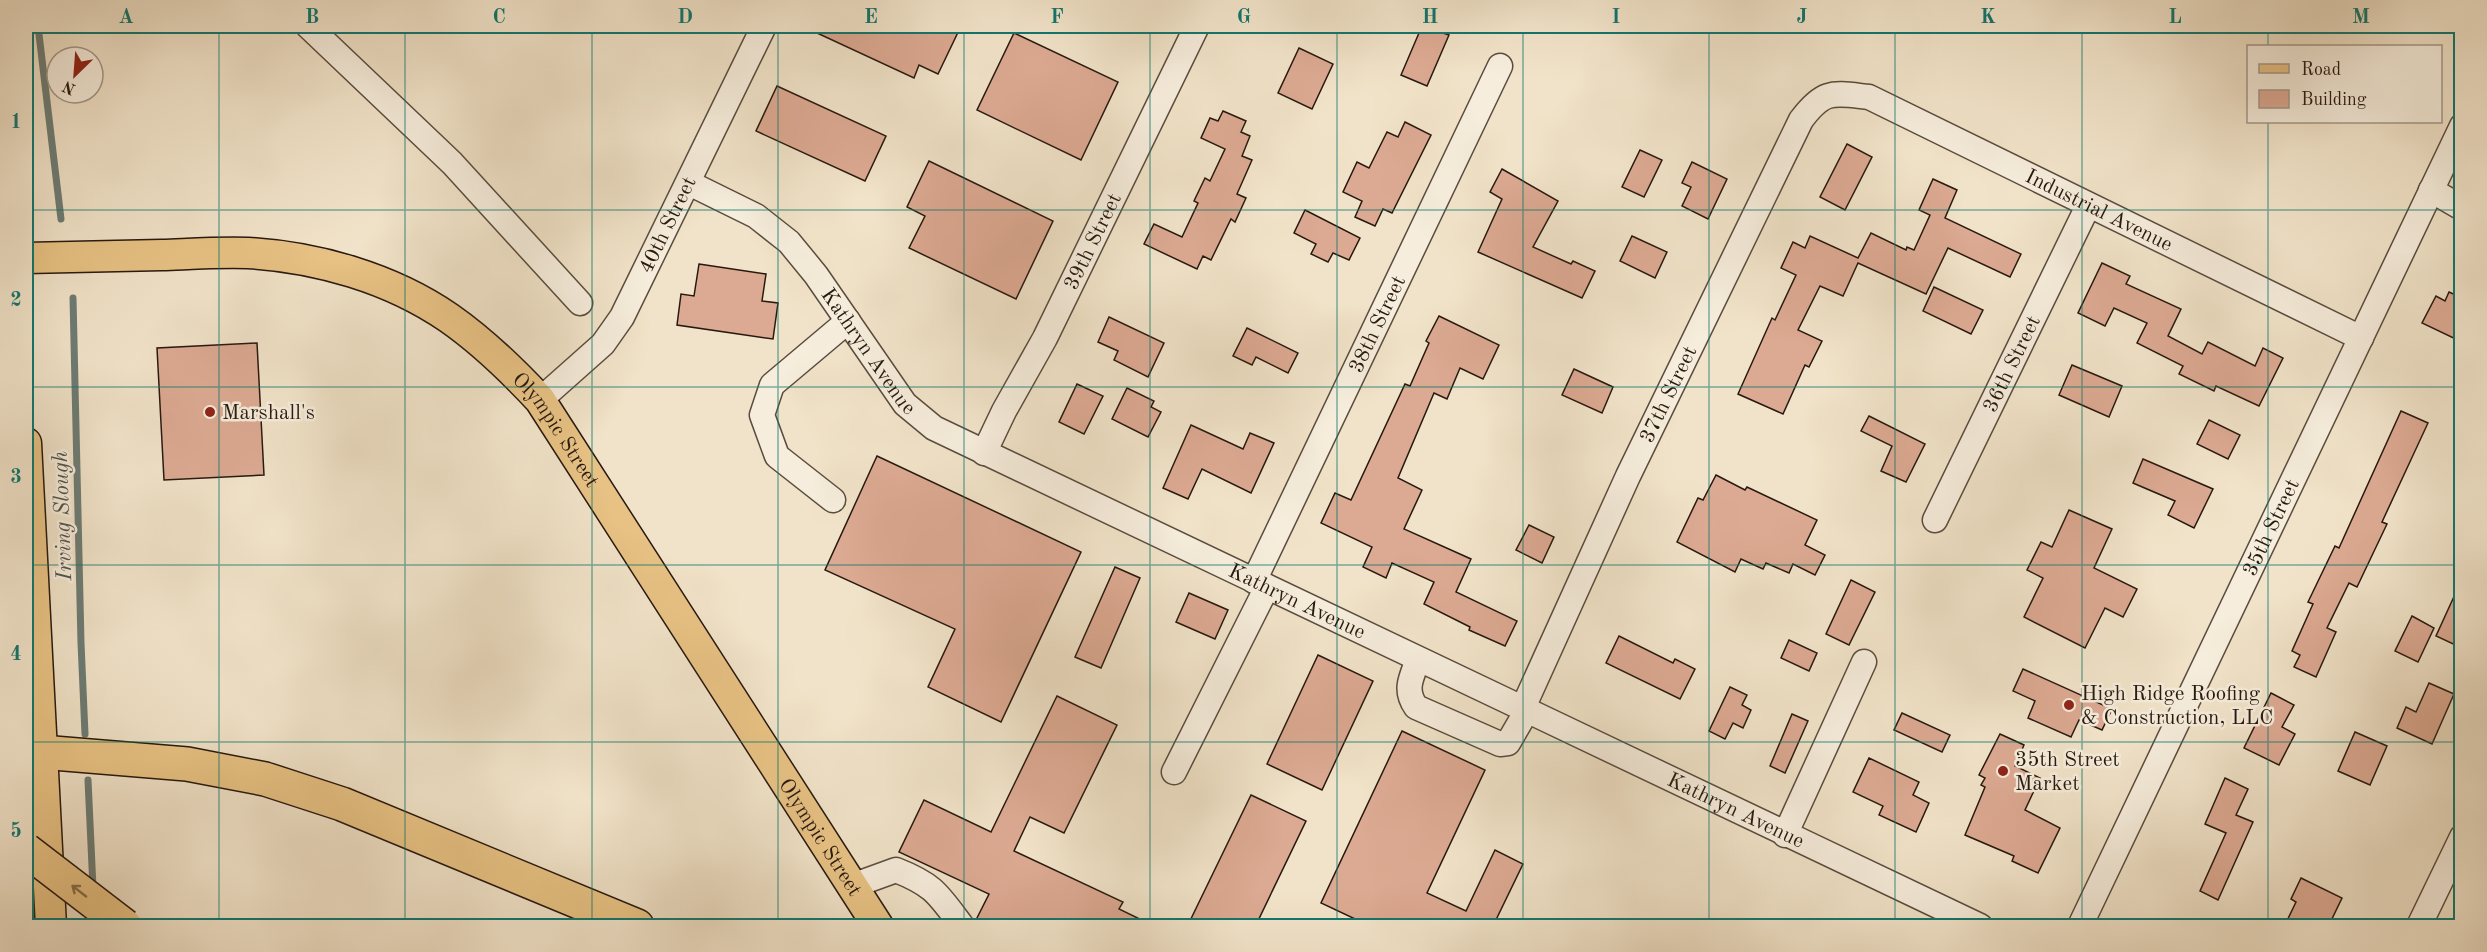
<svg xmlns="http://www.w3.org/2000/svg" width="2487" height="952" viewBox="0 0 2487 952" font-family="'Old Standard TT',serif">
  <style>
    .lines { fill: none; stroke-linecap: round; stroke-linejoin: round }
    .stream { stroke: #6d7c75; stroke-width: 7 }
    .building { fill: #dca992; stroke: #271910; stroke-width: 1.5 }
    .minor-casing { stroke: #5a4c3e; stroke-width: 27 }
    .major-casing { stroke: #271910; stroke-width: 33 }
    .highway-casing { stroke: #271910; stroke-width: 36 }
    .minor { stroke: #f6eddc; stroke-width: 24 }
    .major { stroke: #e8c284; stroke-width: 30 }
    .highway { stroke: #e8c284; stroke-width: 33 }
    .highway-bridge-casing { stroke: #271910; stroke-width: 36; stroke-linecap: butt }
    .highway-bridge { stroke: #e8c284; stroke-width: 33 }
    .oneway { stroke: #886e4a }
    .grid { fill: none; stroke: #0f766e; stroke-width: 1.5; stroke-opacity: 0.55 }
    .poi-dot { fill: #8f2418; stroke: #f6eddc; stroke-width: 2 }
    .labels { text-anchor: middle; stroke-width: 5; stroke-linejoin: round; paint-order: stroke }
    .street-label { font-size: 21px; fill: #271910; stroke: #f6eddc }
    .poi-label { font-size: 21px; fill: #271910; stroke: #f6eddc; text-anchor: start }
    .water-label { font-size: 22px; font-style: italic; fill: #50534b; stroke: #f6eddc }
    .neatline { fill: none; stroke: #0f766e; stroke-width: 2 }
    .grid-label { font-size: 20px; text-anchor: middle; font-weight: bold; fill: #0f766e }
  </style>
  <rect width="100%" height="100%" fill="#f1e3c9"/>
  <filter id="stains"><feTurbulence type="fractalNoise" baseFrequency=".00333" numOctaves="4"/><feColorMatrix values="0 0 0 0 .2 0 0 0 0 .09 0 0 0 0 .02 0 0 0 .5 -.17"/></filter>
  <radialGradient id="worn" r=".72"><stop offset=".6" stop-color="#630" stop-opacity="0"/><stop offset="1" stop-color="#630" stop-opacity=".3"/></radialGradient>
  <g class="lines">
    <g class="stream">
      <polyline points="38,26 61,219"/>
      <polyline points="73,298 81,643 85,734"/>
      <polyline points="88,780 93,888"/>
    </g>
  </g>
  <g class="building">
    <polygon points="802,26 961,26 938,74 919,65 914,78"/>
    <polygon points="1422,26 1449,35 1427,86 1401,75"/>
    <polygon points="1014,33 1118,82 1081,160 977,110"/>
    <polygon points="1299,48 1333,64 1312,109 1278,93"/>
    <polygon points="777,86 886,136 865,181 756,131"/>
    <polygon points="1223,111 1246,121 1241,132 1250,136 1242,156 1252,160 1237,194 1246,198 1235,222 1231,219 1211,260 1203,256 1197,269 1144,244 1154,224 1182,237 1198,203 1194,201 1205,178 1210,181 1225,149 1201,138 1210,118 1218,121"/>
    <polygon points="1405,122 1431,135 1392,213 1383,209 1375,226 1355,217 1362,201 1343,192 1357,162 1369,168 1387,132 1398,137"/>
    <polygon points="1847,144 1872,157 1845,210 1820,197"/>
    <polygon points="1640,150 1662,160 1644,197 1622,187"/>
    <polygon points="929,161 1053,221 1016,299 909,248 925,216 907,207"/>
    <polygon points="1692,162 1727,179 1708,219 1682,206 1691,187 1682,183"/>
    <polygon points="1502,169 1558,201 1533,247 1571,264 1573,261 1595,271 1582,298 1478,252 1502,199 1490,192"/>
    <polygon points="1933,179 1957,190 1945,218 2021,254 2010,277 1948,248 1926,294 1858,263 1843,296 1820,286 1798,330 1822,341 1809,367 1805,365 1783,414 1738,394 1772,318 1775,320 1796,275 1781,268 1793,242 1805,248 1810,236 1858,258 1871,233 1906,250 1907,247 1914,250 1930,215 1919,210"/>
    <polygon points="1305,210 1360,238 1349,260 1333,253 1328,262 1311,254 1316,244 1294,233"/>
    <polygon points="1632,236 1667,252 1655,278 1620,261"/>
    <polygon points="2102,263 2130,276 2126,284 2181,309 2168,336 2202,354 2208,342 2255,366 2263,348 2283,358 2259,406 2216,386 2214,391 2179,374 2183,366 2137,343 2147,323 2114,308 2105,326 2078,313"/>
    <polygon points="699,264 766,274 762,301 778,303 773,339 677,325 681,294 694,296"/>
    <polygon points="1934,287 1983,310 1971,334 1923,311"/>
    <polygon points="2449,292 2462,298 2462,342 2422,323 2436,296 2445,301"/>
    <polygon points="1439,316 1499,345 1483,379 1460,368 1447,399 1434,393 1398,478 1422,490 1404,529 1471,559 1456,592 1517,621 1505,646 1469,630 1470,627 1424,604 1434,582 1392,563 1386,578 1363,567 1372,547 1321,523 1335,493 1351,500 1405,384 1410,386 1429,343 1426,341"/>
    <polygon points="1109,317 1164,343 1148,377 1114,360 1118,351 1098,342"/>
    <polygon points="1247,328 1298,353 1288,373 1256,357 1252,365 1233,356"/>
    <polygon points="257,343 264,475 164,480 157,348"/>
    <polygon points="2072,365 2122,386 2109,417 2059,395"/>
    <polygon points="1574,369 1613,387 1602,413 1562,395"/>
    <polygon points="1077,384 1103,396 1084,434 1059,422"/>
    <polygon points="1127,388 1154,401 1151,407 1161,412 1148,437 1112,419"/>
    <polygon points="2401,411 2428,423 2382,522 2387,524 2357,587 2349,583 2327,628 2336,632 2316,677 2294,667 2300,655 2292,651 2313,604 2308,602 2335,546 2339,548"/>
    <polygon points="1869,416 1925,444 1906,482 1881,471 1892,446 1861,431"/>
    <polygon points="2209,420 2240,435 2228,459 2197,444"/>
    <polygon points="1191,425 1243,449 1250,433 1274,443 1251,493 1202,469 1188,499 1163,488"/>
    <polygon points="877,456 1081,552 1001,722 928,687 955,629 825,570"/>
    <polygon points="2143,459 2213,489 2194,528 2168,515 2175,501 2133,483"/>
    <polygon points="1716,475 1745,490 1747,487 1817,520 1805,545 1825,555 1815,575 1793,564 1789,573 1766,563 1763,569 1741,559 1735,572 1677,542 1698,498 1703,500"/>
    <polygon points="2069,510 2112,529 2094,568 2137,589 2123,617 2105,608 2085,648 2024,617 2043,578 2027,570 2041,542 2052,547"/>
    <polygon points="1529,525 1554,537 1542,563 1516,550"/>
    <polygon points="1115,567 1140,578 1101,668 1075,657"/>
    <polygon points="2462,579 2462,648 2436,636"/>
    <polygon points="1851,580 1875,592 1849,645 1826,634"/>
    <polygon points="1189,593 1228,610 1215,639 1176,622"/>
    <polygon points="2412,616 2434,628 2418,662 2395,651"/>
    <polygon points="1619,636 1673,663 1675,659 1695,669 1680,699 1606,663"/>
    <polygon points="1789,640 1817,653 1809,671 1781,658"/>
    <polygon points="1318,655 1373,681 1322,790 1267,764"/>
    <polygon points="2023,669 2112,709 2102,730 2079,720 2071,737 2028,718 2035,701 2013,691"/>
    <polygon points="2429,683 2454,694 2432,744 2397,728 2406,707 2416,712"/>
    <polygon points="1730,687 1747,695 1742,705 1751,710 1743,728 1733,723 1725,739 1709,731"/>
    <polygon points="2271,693 2294,705 2282,727 2295,734 2279,765 2244,748"/>
    <polygon points="1057,696 1117,725 1064,833 1030,817 1014,851 1123,902 1119,909 1156,927 989,927 976,920 989,894 899,852 924,800 991,832"/>
    <polygon points="1902,713 1950,735 1942,752 1894,730"/>
    <polygon points="1792,714 1808,721 1785,773 1770,766"/>
    <polygon points="1402,731 1485,770 1427,893 1466,911 1495,850 1523,864 1494,924 1499,927 1372,927 1321,903"/>
    <polygon points="2355,732 2387,746 2370,785 2338,771"/>
    <polygon points="2000,734 2024,745 2015,766 2040,778 2025,810 2060,828 2038,873 2012,861 2014,856 1965,835 1985,787 1981,785 1985,778 1979,775"/>
    <polygon points="1869,758 1919,782 1913,795 1929,803 1916,832 1879,815 1883,806 1853,792"/>
    <polygon points="2225,778 2248,789 2236,815 2253,822 2218,900 2200,891 2226,833 2205,824"/>
    <polygon points="1251,795 1306,821 1255,927 1187,927"/>
    <polygon points="2301,878 2342,898 2328,927 2284,927 2296,902 2291,899"/>
  </g>
  <g class="lines">
    <g class="minor-casing">
      <g id="minor">
        <polyline points="308,26 452,163 580,303"/>
        <path id="s1" d="M689,183L756,216L789,242L816,275L905,404L934,428L1980,926"/>
        <polyline points="2431,190 2462,208"/>
        <path id="s2" d="M540,400L603,344L622,317L764,26"/>
        <path id="s3" d="M984,453L1004,411L1045,338L1197,26"/>
        <polyline points="833,500 777,456 762,415 772,385 848,321"/>
        <path id="s4" d="M1935,520L2088,206"/>
        <path id="s5" d="M1254,581L1500,66"/>
        <path d="M1418,660C1411,678 1404,690 1416,707L1500,744L1508,743L1526,712"/>
        <path id="s6" d="M1522,710L1628,476L1801,120C1824,89 1833,93 1869,97L2361,338"/>
        <polyline points="1174,772 1267,587"/>
        <polyline points="1785,835 1864,662"/>
        <path d="M852,886L896,870C934,885 938,894 962,926"/>
        <path id="s7" d="M2080,926L2462,126"/>
        <polyline points="2419,926 2462,837"/>
      </g>
    </g>
    <g class="major-casing">
      <g id="major">
        <path id="s8" d="M26,258C71,257 116,256 162,255C190,254 219,252 248,253C317,257 391,278 449,318C482,341 512,370 540,400L878,926"/>
        <polyline points="26,443 51,926"/>
      </g>
    </g>
    <g class="highway-casing">
      <polyline id="highway" points="41,752 187,764 265,779 342,804 637,926"/>
    </g>
    <use href="#minor" class="minor"/>
    <use href="#major" class="major"/>
    <use href="#highway" class="highway"/>
    <g class="highway-bridge-casing">
      <polyline id="highway-bridge" points="26,850 125,926"/>
    </g>
    <use href="#highway-bridge" class="highway-bridge"/>
  </g>
  <defs><path id="oneway-shaft" d="M-6 0H5M1.5-3L5.5 0L1.5 3" fill="none" stroke-width="1.6" stroke-linecap="round" stroke-linejoin="round" transform="scale(1.5)"/></defs>
  <use class="oneway" href="#oneway-shaft" transform="translate(79 891) rotate(-142)"/>
  <path class="grid" d="M219,26V926M405,26V926M592,26V926M778,26V926M964,26V926M1150,26V926M1337,26V926M1523,26V926M1709,26V926M1895,26V926M2082,26V926M2268,26V46M2268,122V926M26,210H2462M26,387H2462M26,565H2462M26,742H2462"/>
  <g class="poi-dot">
    <circle cx="210" cy="412" r="6"/>
    <circle cx="2069" cy="705" r="6"/>
    <circle cx="2003" cy="771" r="6"/>
  </g>
  <g class="labels">
    <g class="street-label">
      <text dy="7" stroke="none"><textPath href="#s6" startOffset="987">Industrial Avenue</textPath></text>
      <text dy="7" stroke="none"><textPath href="#s2" startOffset="220">40th Street</textPath></text>
      <text dy="7" stroke="none"><textPath href="#s3" startOffset="238">39th Street</textPath></text>
      <text dy="7" stroke="none"><textPath href="#s5" startOffset="285">38th Street</textPath></text>
      <text dy="7" stroke="none"><textPath href="#s1" startOffset="252">Kathryn Avenue</textPath></text>
      <text dy="7" stroke="none"><textPath href="#s4" startOffset="174">36th Street</textPath></text>
      <text dy="7" stroke="none"><textPath href="#s6" startOffset="348">37th Street</textPath></text>
      <text dy="7" stroke="none"><textPath href="#s8" startOffset="592">Olympic Street</textPath></text>
      <text dy="7" stroke="none"><textPath href="#s7" startOffset="442">35th Street</textPath></text>
      <text dy="7" stroke="none"><textPath href="#s1" startOffset="756">Kathryn Avenue</textPath></text>
      <text dy="7" stroke="none"><textPath href="#s1" startOffset="1242">Kathryn Avenue</textPath></text>
      <text dy="7" stroke="none"><textPath href="#s8" startOffset="1078">Olympic Street</textPath></text>
    </g>
    <g class="poi-label">
      <text x="222" y="419">Marshall's</text>
      <text x="2081" y="700">High Ridge Roofing<tspan x="2081" dy="24">&amp; Construction, LLC</tspan></text>
      <text x="2015" y="766">35th Street<tspan x="2015" dy="24">Market</tspan></text>
    </g>
    <g class="water-label">
      <text transform="translate(61 516) rotate(-92)" y="8">Irving Slough</text>
    </g>
  </g>
  <rect width="2487" height="952" fill="none" stroke="#f1e3c9" stroke-width="66"/>
  <rect x="2247" y="45" width="195" height="78" fill="#f6eddc" stroke="#a3988a" stroke-width="1.5"/>
  <rect x="2259" y="64" width="30" height="9" fill="#e8c284" stroke="#a3988a" stroke-width="1.5"/>
  <text x="2301" y="75" font-size="18" fill="#271910">Road</text>
  <rect x="2259" y="90" width="30" height="18" fill="#dca992" stroke="#a3988a" stroke-width="1.5"/>
  <text x="2301" y="105" font-size="18" fill="#271910">Building</text>
  <g transform="translate(75 75) rotate(205)"><circle r="28" fill="#f6eddc" stroke="#a3988a" stroke-width="1.5"/>
  <path d="M0-4.5L10 22L0 15L-10 22Z" fill="#8f2418"/>
  <text y="-9" font-size="16" font-weight="bold" text-anchor="middle" fill="#271910">N</text>
  </g>
  <rect x="33" y="33" width="2421" height="886" class="neatline"/>
  <g class="grid-label">
    <text x="126" y="23">A</text>
    <text x="312" y="23">B</text>
    <text x="499" y="23">C</text>
    <text x="685" y="23">D</text>
    <text x="871" y="23">E</text>
    <text x="1057" y="23">F</text>
    <text x="1244" y="23">G</text>
    <text x="1430" y="23">H</text>
    <text x="1616" y="23">I</text>
    <text x="1802" y="23">J</text>
    <text x="1988" y="23">K</text>
    <text x="2175" y="23">L</text>
    <text x="2361" y="23">M</text>
    <text x="16" y="128">1</text>
    <text x="16" y="306">2</text>
    <text x="16" y="483">3</text>
    <text x="16" y="660">4</text>
    <text x="16" y="837">5</text>
  </g>
  <rect width="100%" height="100%" filter="url(#stains)"/>
  <rect width="100%" height="100%" fill="url(#worn)"/>
</svg>
